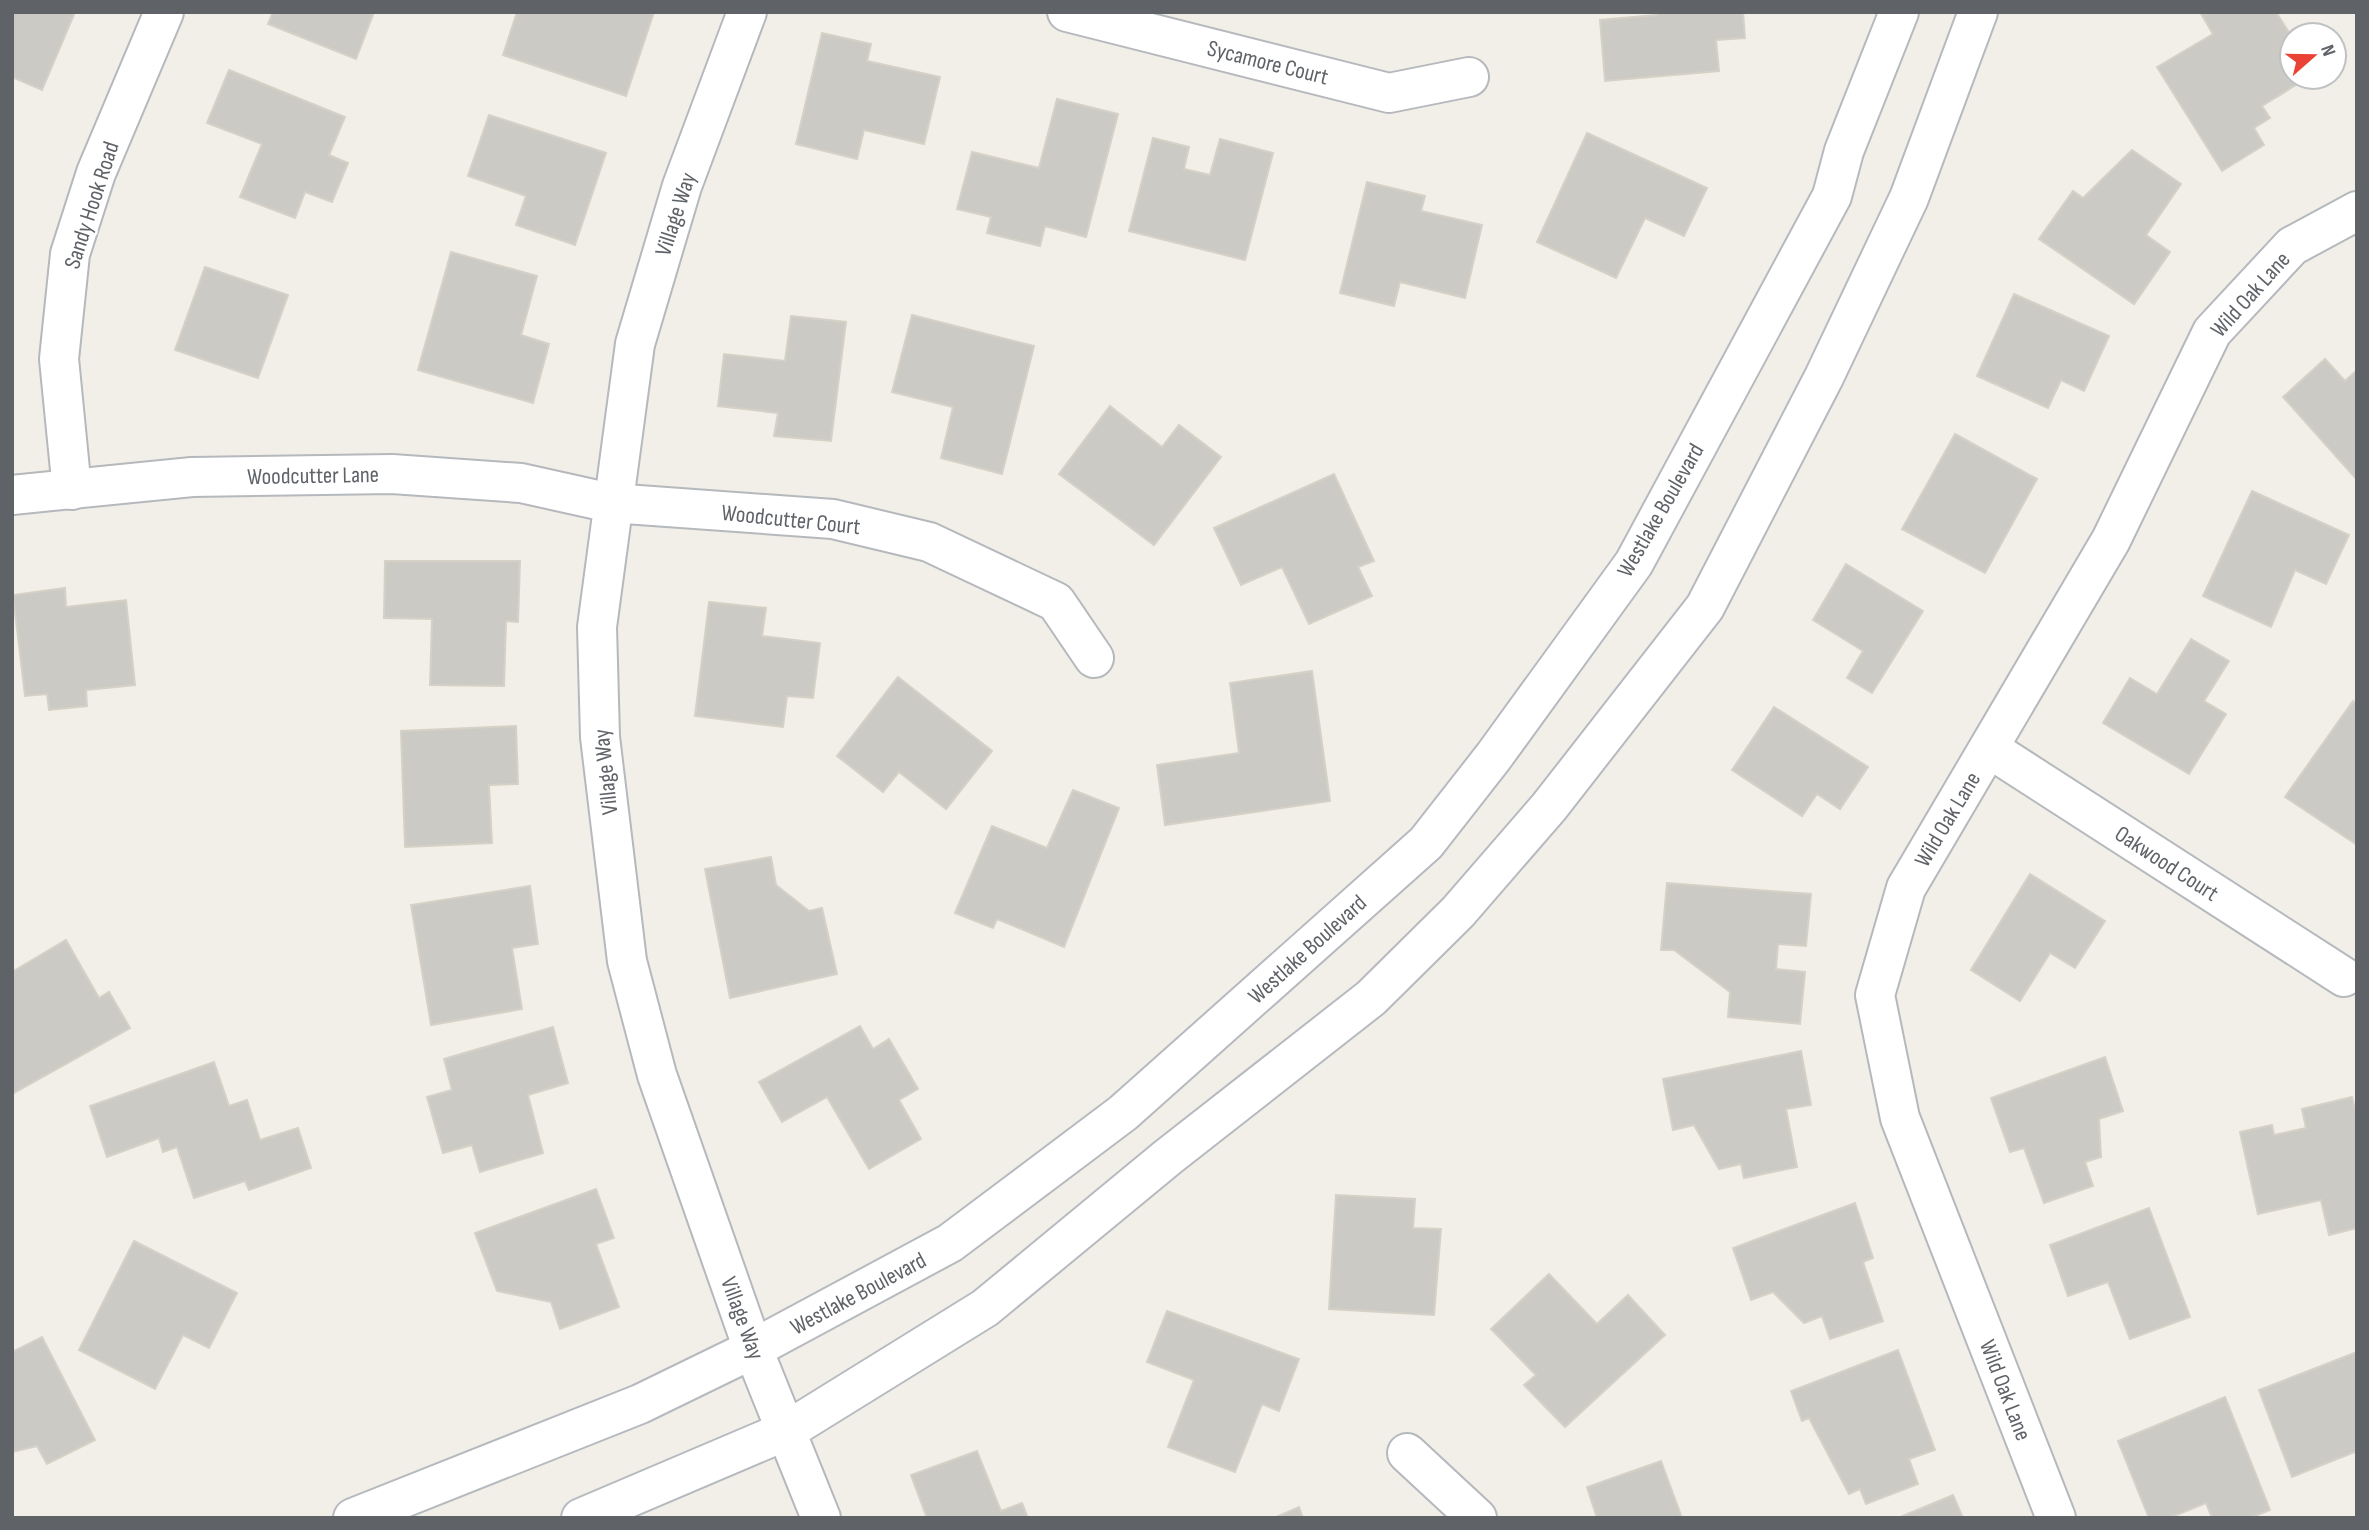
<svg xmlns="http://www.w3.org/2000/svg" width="2369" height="1530" viewBox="0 0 2369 1530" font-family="'Sofia Sans Condensed',sans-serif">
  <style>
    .building { fill: #cccac5; stroke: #d6d1c6; stroke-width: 2 }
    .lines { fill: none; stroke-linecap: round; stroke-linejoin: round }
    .street-casing { stroke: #b5b8bc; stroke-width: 42 }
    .secondary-casing { stroke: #b6babf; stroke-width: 42 }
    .street { stroke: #fff; stroke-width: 38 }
    .secondary { stroke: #fff; stroke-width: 38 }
    .labels { text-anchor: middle; stroke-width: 5; stroke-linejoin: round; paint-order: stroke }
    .street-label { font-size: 23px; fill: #5f6368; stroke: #fff }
  </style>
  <rect width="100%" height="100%" fill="#f1efe8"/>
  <g class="building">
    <polygon points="12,12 75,12 42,90 12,77"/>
    <polygon points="273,12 374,12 356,59 268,24"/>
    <polygon points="517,12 654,12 626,96 503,55"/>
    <polygon points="1656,12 1743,12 1745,38 1716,40 1719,71 1605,81 1600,20 1656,15"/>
    <polygon points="2200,12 2276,12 2292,37 2292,77 2309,77 2262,106 2270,118 2254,128 2264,145 2222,171 2157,67 2213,34"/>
    <polygon points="822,33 871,44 867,61 940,77 924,144 864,130 857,159 796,144"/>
    <polygon points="229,70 345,117 329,155 348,163 332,202 305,192 295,218 240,197 262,144 207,123"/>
    <polygon points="1057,99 1118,114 1086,237 1045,226 1040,246 987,233 991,217 957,209 972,152 1039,168"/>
    <polygon points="489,115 606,153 575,245 516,225 526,196 468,176"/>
    <polygon points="1587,133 1707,188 1684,236 1645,218 1616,278 1537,242"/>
    <polygon points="1153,138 1189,147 1184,169 1210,175 1220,139 1273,153 1245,260 1129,231"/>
    <polygon points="2132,150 2181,184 2146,235 2170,252 2134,304 2039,239 2073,191 2083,198"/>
    <polygon points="1367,182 1425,196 1421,211 1482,225 1465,298 1400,282 1394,306 1340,293"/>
    <polygon points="451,252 537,276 521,335 549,344 533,403 418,370"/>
    <polygon points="205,267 288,295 258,378 175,350"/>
    <polygon points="2014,294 2109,336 2084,391 2061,380 2048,408 1977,376"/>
    <polygon points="912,315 1034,346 1002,474 941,458 953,407 892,392"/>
    <polygon points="791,316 846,322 831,441 774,436 778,413 718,406 724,354 785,361"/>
    <polygon points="2325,359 2345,381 2357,370 2357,480 2283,397"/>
    <polygon points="1110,406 1162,447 1179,425 1221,457 1154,545 1059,474"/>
    <polygon points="1955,434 2037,479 1985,573 1902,529"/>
    <polygon points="1334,474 1374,561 1358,567 1372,596 1309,624 1282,567 1241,585 1214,528"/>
    <polygon points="2252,491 2349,535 2326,584 2295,570 2271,627 2203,596"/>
    <polygon points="385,561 520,561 518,622 506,621 504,686 430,685 432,619 384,618"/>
    <polygon points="1846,564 1923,611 1872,693 1847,678 1863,651 1813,620"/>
    <polygon points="65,588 66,607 126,600 135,685 86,690 87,706 49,710 47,694 25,696 13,595"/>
    <polygon points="709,602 766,608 762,636 820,643 813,698 787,696 783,727 695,716"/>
    <polygon points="2191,639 2229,661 2204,701 2226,714 2189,774 2103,723 2130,678 2157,694"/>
    <polygon points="1312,671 1330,801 1165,825 1157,765 1239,753 1230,683"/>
    <polygon points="898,677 992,751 946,809 899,772 883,792 837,756"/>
    <polygon points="2353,701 2357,704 2357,845 2285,797"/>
    <polygon points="1774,707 1868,767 1840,809 1817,794 1802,816 1732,770"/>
    <polygon points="516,726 518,784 489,785 492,843 405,847 401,731"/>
    <polygon points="1073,790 1119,808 1064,947 997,919 993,928 955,913 992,826 1047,848"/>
    <polygon points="771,857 776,885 809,911 822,908 837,974 730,998 705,869"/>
    <polygon points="2030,874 2105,921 2075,968 2050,953 2020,1001 1971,970"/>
    <polygon points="1667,883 1811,894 1806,946 1778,944 1776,969 1805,972 1800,1024 1728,1017 1730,992 1674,950 1661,950"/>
    <polygon points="530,886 538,944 512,948 522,1009 431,1025 411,905"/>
    <polygon points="66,940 99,998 109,992 130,1028 12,1094 12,972"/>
    <polygon points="860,1026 873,1049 889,1039 918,1089 899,1100 921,1139 869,1169 827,1097 782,1122 759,1082"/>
    <polygon points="553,1027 568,1083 528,1095 543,1153 480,1172 472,1145 443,1153 427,1097 452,1090 444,1059"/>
    <polygon points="1801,1051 1811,1105 1786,1109 1797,1167 1744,1178 1741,1164 1719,1169 1694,1125 1673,1130 1663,1079"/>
    <polygon points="2105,1057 2123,1111 2099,1119 2101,1157 2085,1162 2093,1186 2044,1203 2024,1148 2010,1152 1991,1098"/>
    <polygon points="214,1062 229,1106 247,1100 260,1140 298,1128 311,1168 249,1190 245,1181 194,1198 177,1147 163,1152 159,1138 107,1157 90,1106"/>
    <polygon points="2352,1097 2357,1116 2357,1228 2329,1235 2321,1200 2258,1214 2240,1132 2272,1125 2274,1135 2306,1128 2302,1109"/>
    <polygon points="596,1189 614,1238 596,1244 619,1307 560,1329 551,1302 497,1291 475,1233"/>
    <polygon points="1336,1195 1415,1199 1413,1228 1441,1229 1434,1315 1329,1309"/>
    <polygon points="1855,1203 1873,1258 1863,1262 1883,1321 1830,1339 1822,1316 1804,1323 1773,1292 1751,1300 1733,1248"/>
    <polygon points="2149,1208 2190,1317 2130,1339 2108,1282 2068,1296 2050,1245"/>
    <polygon points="134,1241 237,1293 209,1348 183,1335 155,1389 79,1350"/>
    <polygon points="1549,1274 1597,1324 1628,1295 1665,1335 1565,1427 1524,1385 1536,1375 1491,1329"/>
    <polygon points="1167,1311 1299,1359 1279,1411 1262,1404 1235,1472 1168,1447 1194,1380 1147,1362"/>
    <polygon points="42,1337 95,1440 47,1464 37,1446 12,1452 12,1352"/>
    <polygon points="1898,1350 1935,1450 1909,1459 1918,1484 1866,1504 1860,1489 1849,1494 1809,1418 1802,1421 1791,1391"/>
    <polygon points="2357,1352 2357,1451 2292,1477 2259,1390"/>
    <polygon points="2225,1397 2270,1510 2250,1518 2212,1518 2206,1503 2169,1518 2149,1518 2118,1441"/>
    <polygon points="977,1451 1001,1511 1022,1503 1028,1518 927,1518 911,1475"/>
    <polygon points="1661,1461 1682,1518 1597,1518 1587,1487"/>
    <polygon points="1953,1495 1963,1518 1898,1518"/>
    <polygon points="1299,1507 1303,1518 1274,1518"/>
  </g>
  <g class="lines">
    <g class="street-casing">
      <g id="street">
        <polyline points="747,12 682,186 635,344 597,627 600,737 627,961 657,1075 753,1349 821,1518"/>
        <polyline points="1067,12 1389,93 1469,77"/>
        <polyline points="72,490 59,359 70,254 96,173 164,12"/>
        <polyline points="12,495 192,477 392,474 521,483 611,503 833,519 929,542 1056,602 1094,658"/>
        <polyline points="1990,749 2344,977"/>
        <polyline points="1407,1453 1477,1518"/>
        <polyline points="2056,1518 1900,1118 1875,995 1906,888 2111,540 2212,332 2292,246 2357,211"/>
      </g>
    </g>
    <g class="secondary-casing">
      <g id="secondary">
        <polyline points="353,1518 640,1404 753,1349 950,1243 1123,1113 1426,843 1494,756 1634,563 1832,196 1844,151 1899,12"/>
        <polyline points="581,1518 788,1430 985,1308 1168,1157 1371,998 1458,912 1549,807 1705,607 1824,377 1909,198 1978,12"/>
      </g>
    </g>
    <use href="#street" class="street"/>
    <use href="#secondary" class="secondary"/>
  </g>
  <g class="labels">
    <g class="street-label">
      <text transform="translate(1268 62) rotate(14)" y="8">Sycamore Court</text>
      <text transform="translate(91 205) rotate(-72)" y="8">Sandy Hook Road</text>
      <text transform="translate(675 214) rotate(-72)" y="8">Village Way</text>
      <text transform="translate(2250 294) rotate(-48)" y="8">Wild Oak Lane</text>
      <text transform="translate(313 475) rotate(-1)" y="8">Woodcutter Lane</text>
      <text transform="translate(1660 510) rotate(-60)" y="8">Westlake Boulevard</text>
      <text transform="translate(791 519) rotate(6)" y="8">Woodcutter Court</text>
      <text transform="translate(605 772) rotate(-96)" y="8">Village Way</text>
      <text transform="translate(1947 819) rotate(-59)" y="8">Wild Oak Lane</text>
      <text transform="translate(2167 863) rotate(33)" y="8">Oakwood Court</text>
      <text transform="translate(1307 949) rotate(-42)" y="8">Westlake Boulevard</text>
      <text transform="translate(858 1293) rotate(-28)" y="8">Westlake Boulevard</text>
      <text transform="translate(743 1318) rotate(70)" y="8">Village Way</text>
      <text transform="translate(2006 1390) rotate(69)" y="8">Wild Oak Lane</text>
    </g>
  </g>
  <rect width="2369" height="1530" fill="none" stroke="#5f6368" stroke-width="28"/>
  <g transform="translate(2313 56) rotate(70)"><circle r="33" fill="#ffffff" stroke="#bfc1c3" stroke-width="2"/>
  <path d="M0-5L12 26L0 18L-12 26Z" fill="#ea4335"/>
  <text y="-10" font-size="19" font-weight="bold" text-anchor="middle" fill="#5f6368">N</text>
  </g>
</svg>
